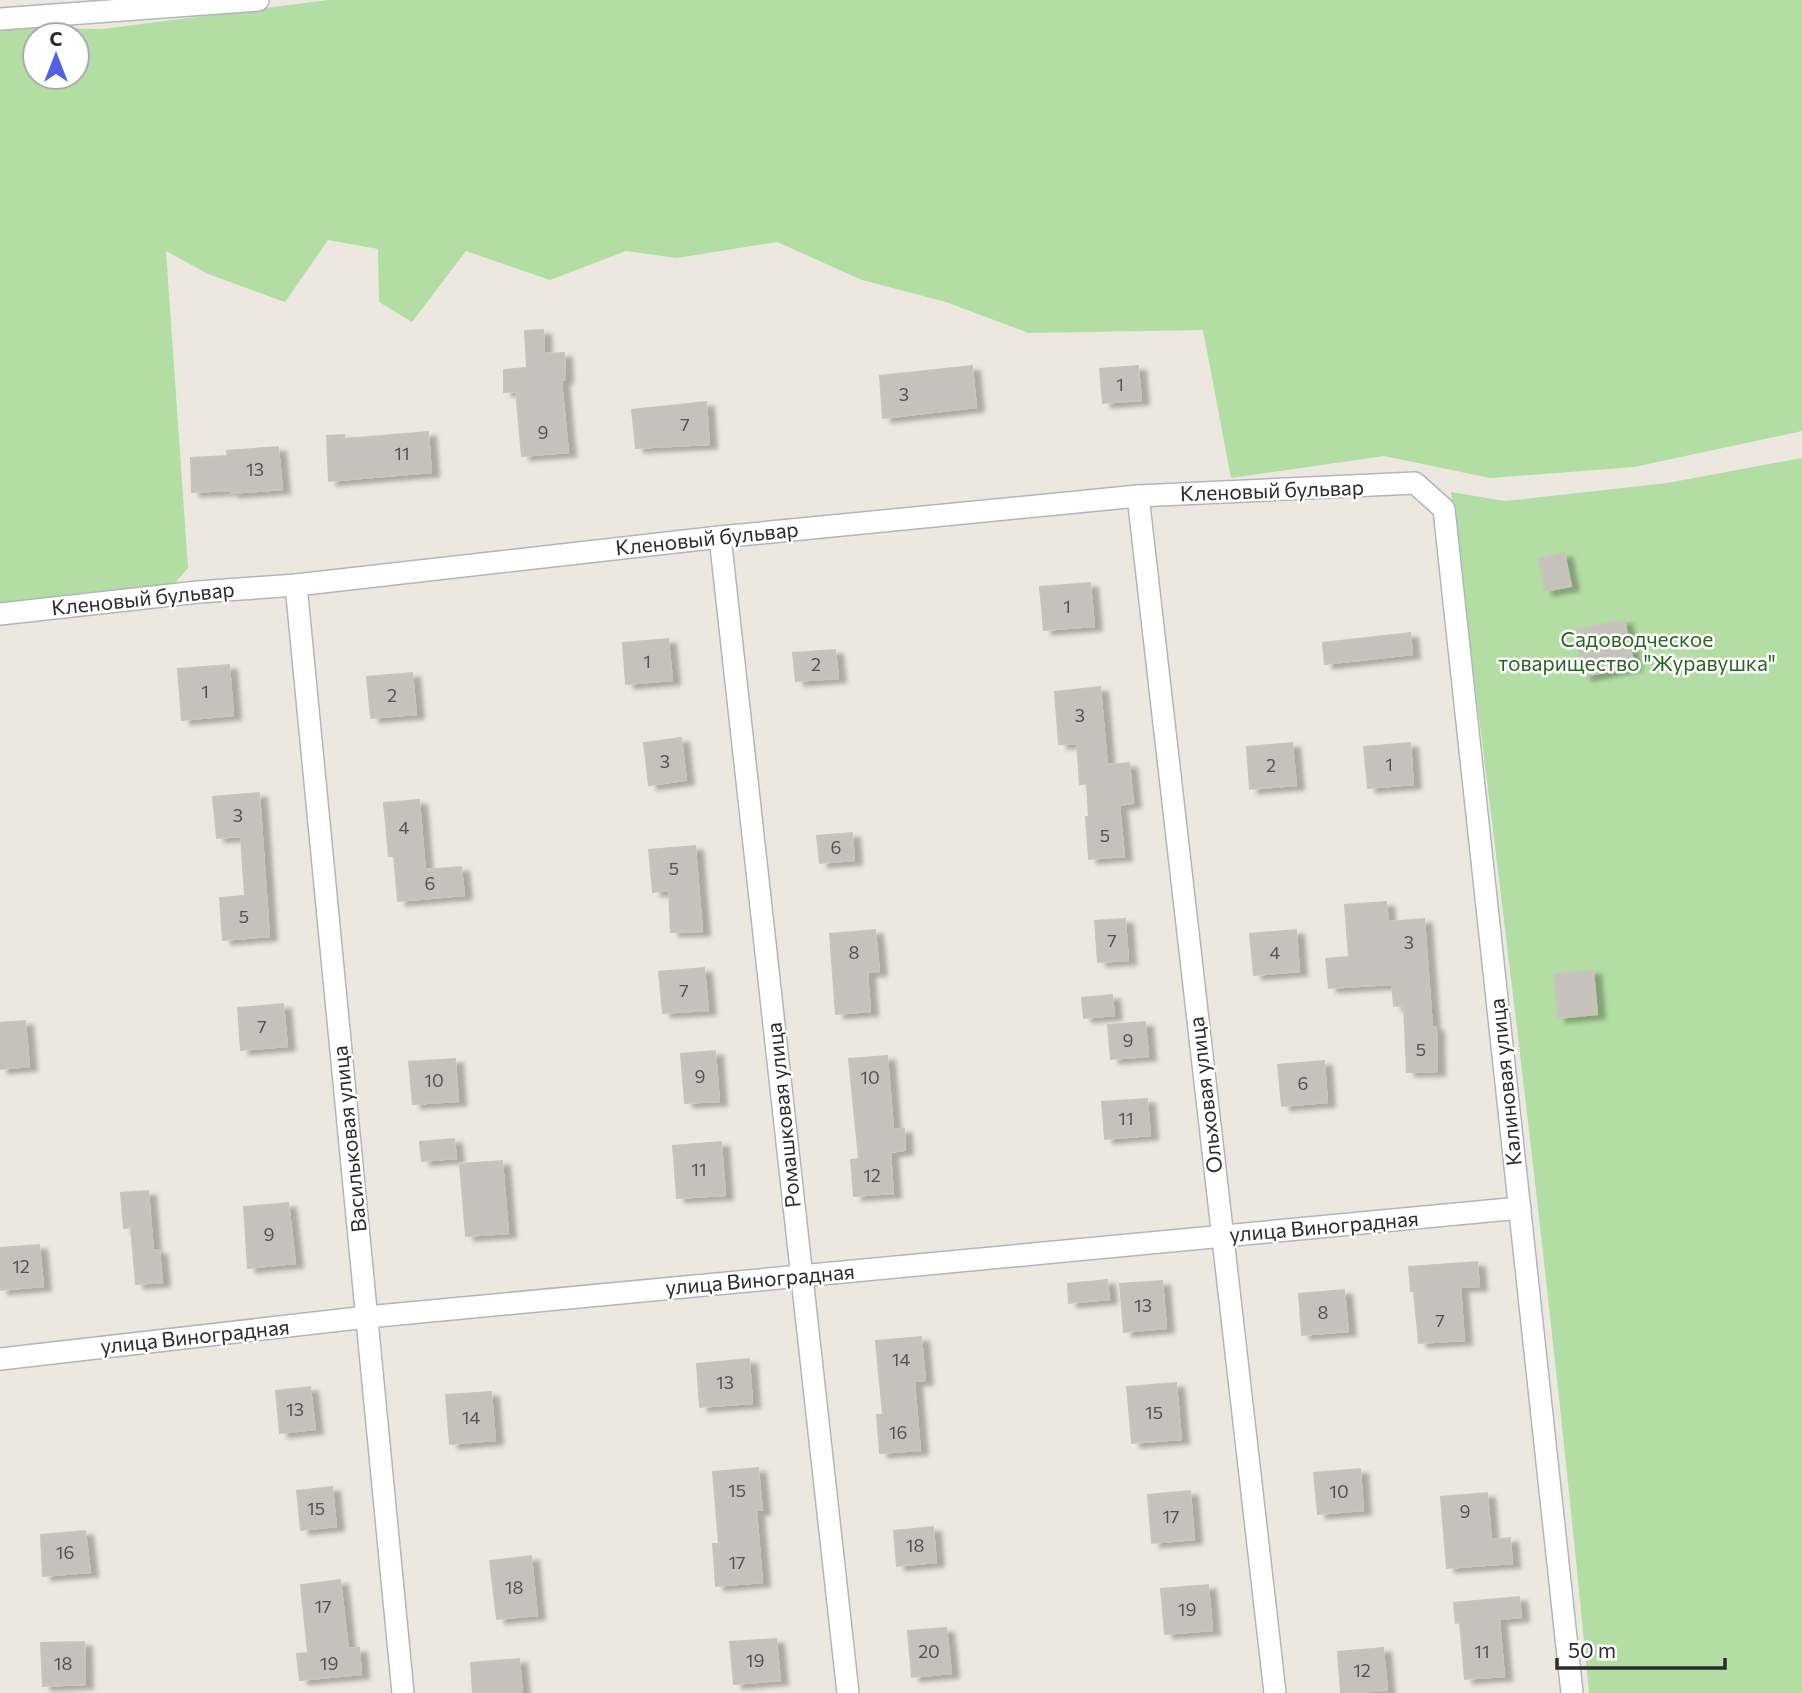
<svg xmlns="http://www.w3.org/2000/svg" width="1802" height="1693" viewBox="0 0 1802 1693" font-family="Commissioner,sans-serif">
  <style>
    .green { fill: #b2dda3; fill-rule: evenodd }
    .building { fill: #c5c2bb; stroke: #c8c4ba; stroke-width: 2; filter: url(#shadow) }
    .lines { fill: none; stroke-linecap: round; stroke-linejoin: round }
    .minor-casing { stroke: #b3b5be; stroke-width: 24 }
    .minor { stroke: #fff; stroke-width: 21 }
    .labels { text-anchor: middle; stroke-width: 5; stroke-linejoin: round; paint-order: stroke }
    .number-label { font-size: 18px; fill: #525250 }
    .street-label { font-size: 21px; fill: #2c2c2c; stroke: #fff }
    .park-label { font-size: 21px; fill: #2b6323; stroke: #fff }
  </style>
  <defs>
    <filter id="shadow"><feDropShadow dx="8" dy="4.5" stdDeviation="2" flood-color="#0004"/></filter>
  </defs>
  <rect width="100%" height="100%" fill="#ece8e0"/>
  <g class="green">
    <path d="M328,0H1802V431L1634,467L1490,478L1384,456L1231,478L1203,330L1029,333L946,302L862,280L777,242L677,258L626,251L550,280L466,251L412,322L379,302L378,249L328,240L285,302L208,274L166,251L188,568L173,585L0,603V28L103,29ZM35,35H77V77H35Z"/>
    <path d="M1802,458V1693H1589C1551,1292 1501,892 1451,492L1505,501L1667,483Z"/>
  </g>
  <g class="building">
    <polygon points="543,330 544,354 564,353 565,379 561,380 568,452 522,456 516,391 504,392 504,370 527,368 525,331"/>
    <polygon points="972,366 976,407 883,418 880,376"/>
    <polygon points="1138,366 1141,400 1103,403 1100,369"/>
    <polygon points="706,402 709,444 636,448 632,410"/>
    <polygon points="428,432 431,472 329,481 327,436 344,435 344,439"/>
    <polygon points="278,447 282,489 231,493 231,490 192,492 191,458 228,456 227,451"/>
    <polygon points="1564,553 1571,586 1545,591 1538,559"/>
    <polygon points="1090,583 1094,626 1044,630 1040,587"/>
    <polygon points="1624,620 1634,666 1584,676 1575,630"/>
    <polygon points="1410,633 1412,654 1325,664 1323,643"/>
    <polygon points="668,639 672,680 626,684 623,643"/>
    <polygon points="835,650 838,678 796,681 793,653"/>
    <polygon points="229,665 233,715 182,720 178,669"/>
    <polygon points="412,673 416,714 371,718 367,677"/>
    <polygon points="1100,687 1107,765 1129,763 1133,803 1119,805 1124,856 1089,859 1086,817 1089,817 1087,783 1080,784 1077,743 1059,744 1055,692"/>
    <polygon points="681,738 686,780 649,785 644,743"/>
    <polygon points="1292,743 1296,785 1250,789 1247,747"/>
    <polygon points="1410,743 1413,784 1368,788 1364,747"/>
    <polygon points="259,793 269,936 223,940 220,898 245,896 241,836 217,838 213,797"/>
    <polygon points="419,800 425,870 461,867 464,895 398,901 394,856 389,856 384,803"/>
    <polygon points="852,833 854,860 820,863 817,836"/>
    <polygon points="695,846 702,931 671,932 669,890 653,892 649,850"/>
    <polygon points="1386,902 1388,922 1424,919 1432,1027 1436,1027 1437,1071 1407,1072 1404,1005 1394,1006 1392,984 1329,988 1326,959 1349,957 1345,905"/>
    <polygon points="1125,919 1128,960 1098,962 1095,921"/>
    <polygon points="875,930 879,971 867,972 870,1011 836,1014 830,934"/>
    <polygon points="1296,930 1299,971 1254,975 1250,934"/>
    <polygon points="704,968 708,1010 663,1013 659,972"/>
    <polygon points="1593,970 1597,1014 1558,1018 1554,974"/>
    <polygon points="1112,995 1114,1015 1084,1018 1082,998"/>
    <polygon points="283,1004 287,1046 241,1050 238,1008"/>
    <polygon points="25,1021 29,1066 0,1069 0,1023"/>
    <polygon points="1145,1022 1148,1056 1111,1059 1108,1025"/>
    <polygon points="715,1051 719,1101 685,1103 681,1054"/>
    <polygon points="887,1056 893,1129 904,1129 905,1150 890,1152 893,1193 854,1196 851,1160 859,1159 849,1059"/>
    <polygon points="455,1059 458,1101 413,1104 409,1062"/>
    <polygon points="1324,1061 1327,1102 1282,1106 1278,1065"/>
    <polygon points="1147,1099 1150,1135 1105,1139 1102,1102"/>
    <polygon points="454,1139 456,1158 422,1161 420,1142"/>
    <polygon points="721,1142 725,1195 677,1198 673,1146"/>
    <polygon points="502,1161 508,1233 466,1236 460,1164"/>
    <polygon points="148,1191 153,1250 159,1250 162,1282 136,1284 131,1227 124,1228 121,1193"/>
    <polygon points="288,1203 295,1263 248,1268 244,1207"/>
    <polygon points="39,1245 43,1286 0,1290 0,1248"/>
    <polygon points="1477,1262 1479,1286 1460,1287 1464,1340 1419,1343 1414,1291 1411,1291 1409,1267"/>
    <polygon points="1107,1280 1109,1299 1069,1303 1068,1284"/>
    <polygon points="1162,1281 1166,1328 1124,1332 1120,1284"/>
    <polygon points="1344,1290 1348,1331 1302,1335 1299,1294"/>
    <polygon points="921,1337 925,1380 914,1381 920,1450 880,1453 877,1415 883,1415 876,1341"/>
    <polygon points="749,1359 752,1403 700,1407 697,1364"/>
    <polygon points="1176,1383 1181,1439 1132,1443 1127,1387"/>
    <polygon points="310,1387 315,1429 280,1433 276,1391"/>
    <polygon points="491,1392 495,1440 450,1444 446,1395"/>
    <polygon points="758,1468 762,1510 756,1510 762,1582 716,1586 713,1544 719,1544 713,1472"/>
    <polygon points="1360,1469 1363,1510 1318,1514 1314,1473"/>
    <polygon points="332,1487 336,1526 301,1530 297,1491"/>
    <polygon points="1190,1491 1194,1539 1152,1543 1148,1495"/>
    <polygon points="1487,1493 1491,1540 1510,1538 1512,1563 1447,1568 1441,1497"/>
    <polygon points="933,1527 936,1562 897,1566 894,1531"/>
    <polygon points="85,1531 90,1572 43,1576 41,1535"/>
    <polygon points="531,1556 537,1615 497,1619 490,1561"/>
    <polygon points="340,1580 348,1649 359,1648 361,1674 300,1680 297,1654 308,1653 301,1585"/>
    <polygon points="1208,1585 1212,1630 1165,1634 1161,1589"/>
    <polygon points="1519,1597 1521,1617 1499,1619 1504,1676 1465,1679 1460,1622 1456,1623 1454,1603"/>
    <polygon points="946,1628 951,1673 912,1677 908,1631"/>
    <polygon points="776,1639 780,1680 734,1684 730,1642"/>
    <polygon points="84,1642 85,1684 43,1686 41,1643"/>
    <polygon points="1383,1648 1387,1690 1341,1693 1338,1652"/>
    <polygon points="519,1659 522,1693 473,1693 471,1663"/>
  </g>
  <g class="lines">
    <g class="minor-casing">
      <g id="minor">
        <polyline points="0,19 258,0"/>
        <polyline points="1138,496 1275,1693"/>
        <polyline points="720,537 848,1693"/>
        <polyline points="296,585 403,1693"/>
        <polyline points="0,614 198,592 296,585 720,537 1138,496 1415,483 1444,509 1572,1693"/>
        <polyline points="0,1359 367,1317 1520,1208"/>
      </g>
    </g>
    <use href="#minor" class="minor"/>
  </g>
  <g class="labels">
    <g class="number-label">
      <text x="1120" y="391">1</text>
      <text x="904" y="401">3</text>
      <text x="685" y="431">7</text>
      <text x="543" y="439">9</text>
      <text x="402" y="460">11</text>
      <text x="255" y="476">13</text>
      <text x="1067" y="613">1</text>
      <text x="647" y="668">1</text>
      <text x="816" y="671">2</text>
      <text x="205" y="698">1</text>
      <text x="392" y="702">2</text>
      <text x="1080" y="722">3</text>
      <text x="665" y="768">3</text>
      <text x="1389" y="771">1</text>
      <text x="1271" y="772">2</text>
      <text x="238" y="822">3</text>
      <text x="404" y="834">4</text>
      <text x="1105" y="842">5</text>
      <text x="836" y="854">6</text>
      <text x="674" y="875">5</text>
      <text x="430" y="890">6</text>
      <text x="244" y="923">5</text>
      <text x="1112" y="947">7</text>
      <text x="1409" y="949">3</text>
      <text x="854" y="959">8</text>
      <text x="1275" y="959">4</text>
      <text x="684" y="997">7</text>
      <text x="262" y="1033">7</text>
      <text x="1128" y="1047">9</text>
      <text x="1421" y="1056">5</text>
      <text x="700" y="1083">9</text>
      <text x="870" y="1084">10</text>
      <text x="434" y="1087">10</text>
      <text x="1303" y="1090">6</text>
      <text x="1126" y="1125">11</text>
      <text x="699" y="1176">11</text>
      <text x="872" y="1182">12</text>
      <text x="269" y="1241">9</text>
      <text x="21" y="1273">12</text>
      <text x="1143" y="1312">13</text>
      <text x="1323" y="1319">8</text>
      <text x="1440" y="1327">7</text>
      <text x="901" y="1366">14</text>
      <text x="725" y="1389">13</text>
      <text x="295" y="1416">13</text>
      <text x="1154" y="1419">15</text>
      <text x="471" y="1424">14</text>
      <text x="898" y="1439">16</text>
      <text x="737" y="1497">15</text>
      <text x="1339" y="1498">10</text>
      <text x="316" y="1515">15</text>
      <text x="1465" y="1518">9</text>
      <text x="1171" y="1523">17</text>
      <text x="915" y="1552">18</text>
      <text x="65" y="1559">16</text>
      <text x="737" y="1569">17</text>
      <text x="514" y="1594">18</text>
      <text x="323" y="1613">17</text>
      <text x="1187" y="1616">19</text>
      <text x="929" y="1658">20</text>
      <text x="1482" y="1658">11</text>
      <text x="755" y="1667">19</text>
      <text x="63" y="1670">18</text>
      <text x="329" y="1670">19</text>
      <text x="1362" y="1677">12</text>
    </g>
    <g class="street-label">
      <text transform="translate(1272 491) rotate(-2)" y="7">Кленовый бульвар</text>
      <text transform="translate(707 539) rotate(-6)" y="7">Кленовый бульвар</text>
      <text transform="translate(143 599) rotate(-6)" y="7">Кленовый бульвар</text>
      <text transform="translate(1506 1082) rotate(-96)" y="7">Калиновая улица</text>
      <text transform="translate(1206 1095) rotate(-97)" y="7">Ольховая улица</text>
      <text transform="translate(784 1115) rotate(-96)" y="7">Ромашковая улица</text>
      <text transform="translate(350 1139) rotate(-96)" y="7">Васильковая улица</text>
      <text transform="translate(1324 1227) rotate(-5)" y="7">улица Виноградная</text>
      <text transform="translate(760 1280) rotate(-5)" y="7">улица Виноградная</text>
      <text transform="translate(195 1337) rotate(-6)" y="7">улица Виноградная</text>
    </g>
    <g class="park-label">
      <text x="1637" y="647">Садоводческое<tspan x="1637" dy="24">товарищество "Журавушка"</tspan></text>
    </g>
  </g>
  <g transform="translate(56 56)"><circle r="33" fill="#ffffff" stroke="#ababab" stroke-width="2"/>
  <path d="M0-5L12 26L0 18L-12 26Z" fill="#5262e8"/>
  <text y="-10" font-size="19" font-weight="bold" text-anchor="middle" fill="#2c2c2c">С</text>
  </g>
  <path d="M1557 1658v10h168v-10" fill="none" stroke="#2c2c2c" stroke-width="3.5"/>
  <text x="1568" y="1658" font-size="21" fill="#2c2c2c" stroke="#ffffff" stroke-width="5" paint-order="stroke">50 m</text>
</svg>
